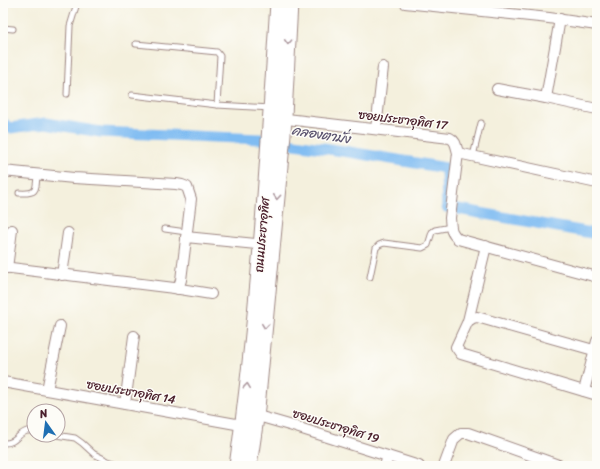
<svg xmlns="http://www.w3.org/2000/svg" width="600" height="469" viewBox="0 0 600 469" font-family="Sriracha,'Playpen Sans Thai',sans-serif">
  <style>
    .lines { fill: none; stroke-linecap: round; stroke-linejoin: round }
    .canal { stroke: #7fbcf2; stroke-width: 11 }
    .service-casing { stroke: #9f8884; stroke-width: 7 }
    .minor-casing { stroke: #9f8884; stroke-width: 12 }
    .secondary-casing { stroke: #9f8884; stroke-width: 17 }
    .service { stroke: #fff; stroke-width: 5 }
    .minor { stroke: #fff; stroke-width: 10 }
    .secondary { stroke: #fff; stroke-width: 15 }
    .oneway { stroke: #ae9aa0 }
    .labels { text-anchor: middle; stroke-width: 3; stroke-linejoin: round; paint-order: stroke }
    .street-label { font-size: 12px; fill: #4a1f2b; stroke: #fdfcf7 }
    .water-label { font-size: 13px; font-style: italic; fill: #5d5671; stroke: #fdfcf7 }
  </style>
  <rect width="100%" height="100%" fill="#fdfcf7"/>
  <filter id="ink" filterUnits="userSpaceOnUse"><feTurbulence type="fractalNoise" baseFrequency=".025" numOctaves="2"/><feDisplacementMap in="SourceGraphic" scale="8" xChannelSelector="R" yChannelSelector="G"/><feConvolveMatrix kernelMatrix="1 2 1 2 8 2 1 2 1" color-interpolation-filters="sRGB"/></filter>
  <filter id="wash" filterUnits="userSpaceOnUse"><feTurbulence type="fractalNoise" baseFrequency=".012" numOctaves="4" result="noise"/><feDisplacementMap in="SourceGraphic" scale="16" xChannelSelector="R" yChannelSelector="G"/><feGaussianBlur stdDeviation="0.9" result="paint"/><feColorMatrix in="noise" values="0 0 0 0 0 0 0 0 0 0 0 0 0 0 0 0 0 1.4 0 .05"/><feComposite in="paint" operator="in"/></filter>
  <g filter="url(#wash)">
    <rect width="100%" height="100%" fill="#f4f0dd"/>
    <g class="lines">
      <polyline class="canal" points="3,123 10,128 46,123 101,132 260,139 343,151 446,168 447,207 597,234"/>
    </g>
  </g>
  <g filter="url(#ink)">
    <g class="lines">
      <g class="service-casing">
        <g id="service">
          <polyline points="3,28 13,29"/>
          <polyline points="136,44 217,52 220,56 217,105"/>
          <polyline points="67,94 70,26 77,3"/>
          <polyline points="132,95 217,105 271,108"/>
          <polyline points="473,156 481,123"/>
          <path d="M19,193C37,194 36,191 37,174"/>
          <polyline points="165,229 186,232"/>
          <polyline points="370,277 376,248 379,245 384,243 422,248 428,245 432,232 435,230 451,227"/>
          <polyline points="56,435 75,438 82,443 94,454 108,461 125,466"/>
          <path d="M3,443C16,444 17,434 27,431C29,431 32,431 34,431"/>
        </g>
      </g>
      <g class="minor-casing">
        <g id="minor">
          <polyline points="405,3 549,18 597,25"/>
          <polyline points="497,89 546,98 597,109"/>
          <polyline points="546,98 560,19"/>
          <path d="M278,118L450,138C456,141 456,146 458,153L450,218C451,228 450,232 458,239L597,277"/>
          <polyline points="376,129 383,67"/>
          <polyline points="458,153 597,183"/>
          <polyline points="3,171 74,178 176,184 182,185 187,187 191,199 181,280 178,289"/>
          <polyline points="186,237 267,245"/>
          <polyline points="3,267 174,288 211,294"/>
          <polyline points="7,268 12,230"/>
          <polyline points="62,275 68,233"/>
          <polyline points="468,321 486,246"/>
          <polyline points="597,351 477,317 473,318 468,321 456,347 461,354 597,395"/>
          <polyline points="3,382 247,426"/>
          <polyline points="47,390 60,326"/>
          <polyline points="584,391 597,341"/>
          <polyline points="125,404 134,336"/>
          <polyline points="251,414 296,427 419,466"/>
          <polyline points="385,466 388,456"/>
          <polyline points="444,466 454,439 461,433 468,433 561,466"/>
        </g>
      </g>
      <g class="secondary-casing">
        <g id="secondary">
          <path d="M237,466C259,313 268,158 278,3"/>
          <polyline points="249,466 256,418 283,134 290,3"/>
        </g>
      </g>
      <use href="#service" class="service"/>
      <use href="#minor" class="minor"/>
      <use href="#secondary" class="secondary"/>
    </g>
    <defs><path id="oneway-chevron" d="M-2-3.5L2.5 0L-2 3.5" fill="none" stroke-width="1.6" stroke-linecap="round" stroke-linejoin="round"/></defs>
    <g class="oneway">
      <use href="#oneway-chevron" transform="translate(288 42) rotate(93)"/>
      <use href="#oneway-chevron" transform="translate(277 197) rotate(95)"/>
      <use href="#oneway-chevron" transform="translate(265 326) rotate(96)"/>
      <use href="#oneway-chevron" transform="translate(247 386) rotate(-84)"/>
    </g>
  </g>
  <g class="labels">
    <g class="street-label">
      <text transform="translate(403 120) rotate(7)" y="4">ซอยประชาอุทิศ 17</text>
      <text transform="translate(262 235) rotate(-85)" y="4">ถนนประชาอุทิศ</text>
      <text transform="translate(131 392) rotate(10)" y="4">ซอยประชาอุทิศ 14</text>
      <text transform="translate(336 426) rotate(17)" y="4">ซอยประชาอุทิศ 19</text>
    </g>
    <g class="water-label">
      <text transform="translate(321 134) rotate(9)" y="5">คลองตามั่ง</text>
    </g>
  </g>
  <rect width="600" height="469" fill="none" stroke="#fdfcf7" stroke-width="16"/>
  <g transform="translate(46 423) rotate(346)"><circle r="19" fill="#fdfcf7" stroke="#b5a4a5"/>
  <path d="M0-3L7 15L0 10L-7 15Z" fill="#1f6fb2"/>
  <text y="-6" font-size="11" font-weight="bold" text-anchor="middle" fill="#4a1f2b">N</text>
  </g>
</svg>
